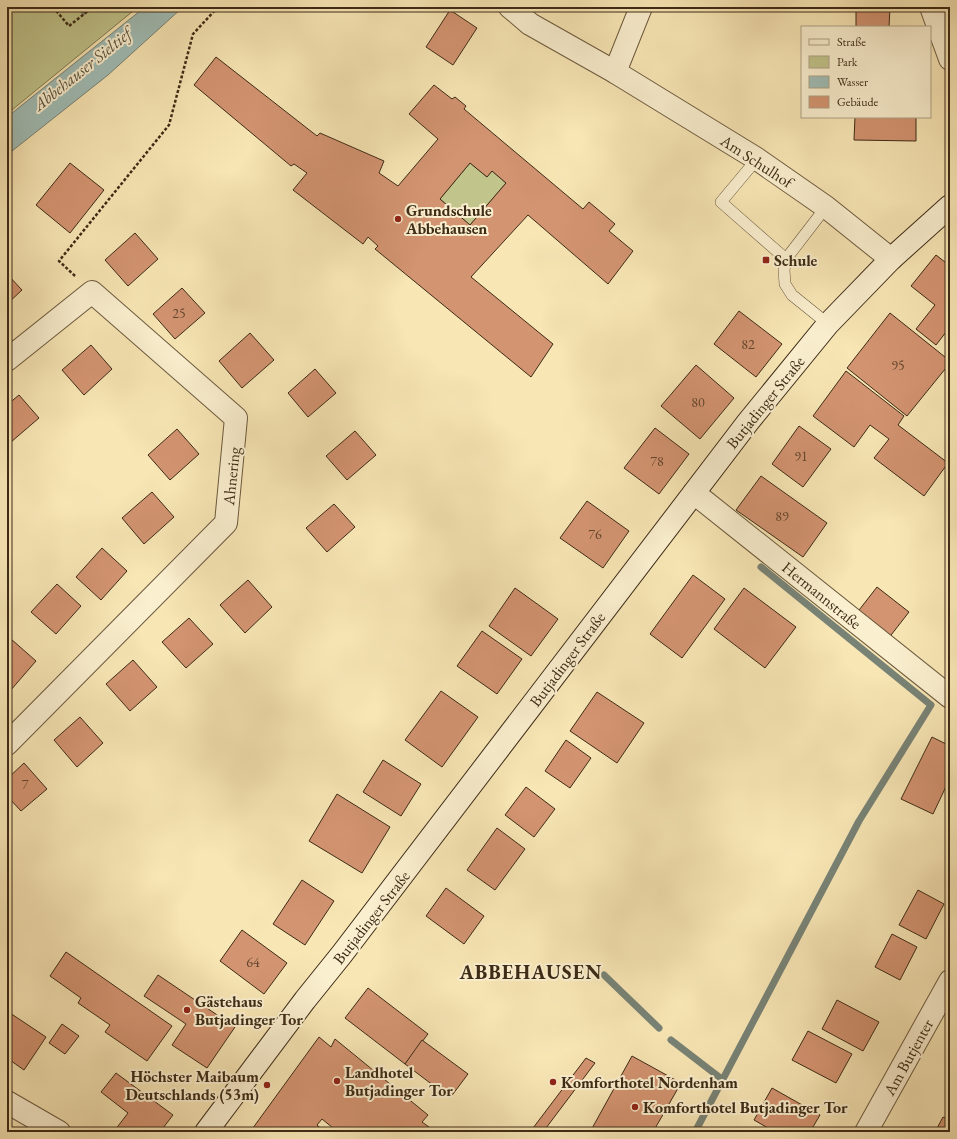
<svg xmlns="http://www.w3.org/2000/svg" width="957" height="1139" viewBox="0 0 957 1139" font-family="'EB Garamond',serif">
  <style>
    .green { fill: #c1c48b; stroke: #7f7850 }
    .water { fill: #a0bdb6; stroke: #788376 }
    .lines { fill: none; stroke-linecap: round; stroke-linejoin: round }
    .stream { stroke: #788376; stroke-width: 7 }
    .building { fill: #d39471; stroke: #3d2b16; fill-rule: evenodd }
    .lane-casing { stroke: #6c5a3e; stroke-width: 12 }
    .street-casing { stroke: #6c5a3e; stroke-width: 24 }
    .secondary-casing { stroke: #3d2b16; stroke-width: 24 }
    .path { stroke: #3d2b16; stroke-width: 2.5; stroke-dasharray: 3 2; stroke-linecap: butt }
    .lane { stroke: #faefcf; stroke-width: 11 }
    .street { stroke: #faefcf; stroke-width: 22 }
    .secondary { stroke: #faefcf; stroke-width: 22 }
    .poi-dot { fill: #8f2418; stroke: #faefcf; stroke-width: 1.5 }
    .labels { text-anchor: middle; stroke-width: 4; stroke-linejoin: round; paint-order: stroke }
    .number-label { font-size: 14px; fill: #62452d }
    .street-label { font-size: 16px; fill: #3d2b16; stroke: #faefcf }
    .poi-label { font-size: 16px; font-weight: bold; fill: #3d2b16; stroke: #faefcf; text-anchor: start }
    .water-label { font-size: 17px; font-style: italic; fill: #56503e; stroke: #faefcf }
    .district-label { font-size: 20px; font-weight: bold; letter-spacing: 1px; fill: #3d2b16; stroke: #faefcf }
  </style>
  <rect width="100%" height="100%" fill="#f8e6b5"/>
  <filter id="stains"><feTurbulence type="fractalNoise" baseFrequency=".005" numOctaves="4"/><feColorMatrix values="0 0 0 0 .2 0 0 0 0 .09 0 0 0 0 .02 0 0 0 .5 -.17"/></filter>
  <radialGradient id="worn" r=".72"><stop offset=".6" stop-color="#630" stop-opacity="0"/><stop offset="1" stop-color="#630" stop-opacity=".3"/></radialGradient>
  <g class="green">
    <polygon points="7,7 138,7 7,114"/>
    <polygon points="470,163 487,177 492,171 506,183 470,225 440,199"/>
  </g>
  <polygon class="water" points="145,7 183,7 108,75 7,155 7,117"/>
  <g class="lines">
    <g class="stream">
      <polyline points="80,7 84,11"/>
      <polyline points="604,975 659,1028"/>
      <polyline points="671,1040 723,1080"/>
      <polyline points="695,1132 859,821 931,705 761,567"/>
    </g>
  </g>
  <g class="building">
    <polygon points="856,7 890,7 889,27 856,27"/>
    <polygon points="947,7 950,7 950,15 944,11"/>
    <polygon points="450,10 477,28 453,65 426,47"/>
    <path d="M216,57L317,136L320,133L384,161L379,173L398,186L438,139L409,114L434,85L452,99L455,97L466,106L464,109L583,209L589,202L615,224L609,231L633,251L608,284L528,215L471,277L553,344L531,377L375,249L378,246L368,237L363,244L293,190L307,173L294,164L291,166L194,85ZM470,163L487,177L492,171L506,183L470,225L440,199Z"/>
    <polygon points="855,117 916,117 916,141 854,140"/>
    <polygon points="70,163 104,190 70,233 36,205"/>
    <polygon points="135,233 158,259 128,286 105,260"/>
    <polygon points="936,255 950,266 950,293 946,298 950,300 950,327 936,345 916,329 935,305 911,286"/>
    <polygon points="7,274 22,290 7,304"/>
    <polygon points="182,288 205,313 175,339 153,314"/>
    <polygon points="739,311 782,344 756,377 714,344"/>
    <polygon points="890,313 950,361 950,363 907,416 847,368"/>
    <polygon points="250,333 274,360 242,388 219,361"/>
    <polygon points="91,345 112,369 84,395 62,370"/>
    <polygon points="696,365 734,398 700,439 661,406"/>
    <polygon points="315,369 336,393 308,417 288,393"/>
    <polygon points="846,371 904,416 898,425 948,463 924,496 874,458 889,439 870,425 854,447 813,416"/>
    <polygon points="19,395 39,418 11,442 7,437 7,405"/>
    <polygon points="799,426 831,449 803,487 772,464"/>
    <polygon points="655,428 689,454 659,494 624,468"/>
    <polygon points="177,429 199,454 170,480 148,455"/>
    <polygon points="355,431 376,455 347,480 326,456"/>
    <polygon points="761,476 827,523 803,557 736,510"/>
    <polygon points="152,492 174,517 144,544 122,518"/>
    <polygon points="587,501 629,531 603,568 560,538"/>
    <polygon points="334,504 355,527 327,552 306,528"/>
    <polygon points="102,548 127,571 101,600 76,577"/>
    <polygon points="693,575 725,599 682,658 650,634"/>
    <polygon points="248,580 272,607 245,633 220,605"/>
    <polygon points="57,584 81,606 56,634 31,612"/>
    <polygon points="877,587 909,612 888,639 856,614"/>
    <polygon points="515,588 558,619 531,656 489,626"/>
    <polygon points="744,588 796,627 765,668 714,629"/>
    <polygon points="189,618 213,644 186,668 162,642"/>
    <polygon points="482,631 522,659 497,694 457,666"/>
    <polygon points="11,639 36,661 10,691 7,688 7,643"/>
    <polygon points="133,660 157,687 130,711 106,684"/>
    <polygon points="441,691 478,717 442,767 405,740"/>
    <polygon points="597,692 644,723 617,763 570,731"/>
    <polygon points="80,717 103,743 77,767 54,740"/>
    <polygon points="932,737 950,746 950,778 933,814 901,799"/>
    <polygon points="566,740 591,758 570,788 545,771"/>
    <polygon points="383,760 421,784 401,816 363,792"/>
    <polygon points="24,763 47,789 21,811 7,796 7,779"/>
    <polygon points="526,787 555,809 534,837 505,815"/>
    <polygon points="337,794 390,827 362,873 309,841"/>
    <polygon points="497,828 525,849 495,890 467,870"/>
    <polygon points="302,880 334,901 305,945 273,924"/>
    <polygon points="446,888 484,916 464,944 426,916"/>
    <polygon points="918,890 944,904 926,939 899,925"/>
    <polygon points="242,930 287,963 264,994 220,961"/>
    <polygon points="892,934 917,947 900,980 875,967"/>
    <polygon points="66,952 172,1026 147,1061 105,1032 110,1025 78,1003 81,998 50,976"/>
    <polygon points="158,975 235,1027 207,1068 172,1045 186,1024 144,996"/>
    <polygon points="368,988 428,1034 405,1064 345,1018"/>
    <polygon points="837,1000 879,1022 863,1051 822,1029"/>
    <polygon points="7,1011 46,1037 24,1070 7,1058"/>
    <polygon points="62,1024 79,1036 65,1054 49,1043"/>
    <polygon points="808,1031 852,1054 836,1083 792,1060"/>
    <polygon points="319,1037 331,1047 335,1039 428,1115 422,1122 436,1132 338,1132 322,1119 317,1125 325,1132 250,1132"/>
    <polygon points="422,1040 468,1074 450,1098 405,1064"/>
    <polygon points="632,1056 681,1083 653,1132 590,1132"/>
    <polygon points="586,1058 595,1063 543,1132 530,1132"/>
    <polygon points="116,1073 173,1115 160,1132 117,1132 115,1130 128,1113 101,1092"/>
    <polygon points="772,1088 820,1115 810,1132 775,1132 754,1120"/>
    <polygon points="943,1117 950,1120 950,1132 935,1132"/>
  </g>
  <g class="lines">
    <g class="lane-casing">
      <g id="lane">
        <polyline points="757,159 721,202 786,259"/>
        <polyline points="826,207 786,259 784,270 785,284 792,295 828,324"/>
      </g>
    </g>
    <g class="street-casing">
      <g id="street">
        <polyline points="510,7 530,24 615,72 757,159 826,207 891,259"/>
        <polyline points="931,7 950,59"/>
        <polyline points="615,72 641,7"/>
        <polyline points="7,360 92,292 236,418 226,523 7,744"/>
        <polyline points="694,493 950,697"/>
        <polyline points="7,1102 59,1132"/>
        <polyline points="866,1132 950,981"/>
      </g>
    </g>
    <g class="secondary-casing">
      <polyline id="secondary" points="206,1132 305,1000 342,954 748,422 828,324 891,259 950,206"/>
    </g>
    <g class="path">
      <polyline points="53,7 69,26 93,7"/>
      <polyline points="75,276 59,261 169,125 193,34 218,7"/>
    </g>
    <use href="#lane" class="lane"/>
    <use href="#street" class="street"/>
    <use href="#secondary" class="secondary"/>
  </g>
  <g class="poi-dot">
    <circle cx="398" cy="219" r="4"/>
    <rect x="762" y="256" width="8" height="8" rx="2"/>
    <circle cx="187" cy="1010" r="4"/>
    <circle cx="337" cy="1081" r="4"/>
    <circle cx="553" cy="1082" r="4"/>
    <circle cx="267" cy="1085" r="4"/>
    <circle cx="635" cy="1107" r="4"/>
  </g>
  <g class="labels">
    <g class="number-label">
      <text x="179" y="318">25</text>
      <text x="748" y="349">82</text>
      <text x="898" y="370">95</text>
      <text x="698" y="407">80</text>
      <text x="801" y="461">91</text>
      <text x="657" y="466">78</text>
      <text x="782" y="521">89</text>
      <text x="595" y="539">76</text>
      <text x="25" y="789">7</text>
      <text x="253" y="967">64</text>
    </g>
    <g class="street-label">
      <text transform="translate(757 161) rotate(33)" y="6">Am Schulhof</text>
      <text transform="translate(765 402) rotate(-51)" y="6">Butjadinger Straße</text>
      <text transform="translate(231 476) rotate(-84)" y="6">Ahnering</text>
      <text transform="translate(822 595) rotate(39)" y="6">Hermannstraße</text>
      <text transform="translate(567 659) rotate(-53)" y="6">Butjadinger Straße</text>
      <text transform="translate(371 917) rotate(-52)" y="6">Butjadinger Straße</text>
      <text transform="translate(908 1057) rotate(-61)" y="6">Am Butjenter</text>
    </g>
    <g class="poi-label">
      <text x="406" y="216">Grundschule<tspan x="406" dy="18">Abbehausen</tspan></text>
      <text x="774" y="266">Schule</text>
      <text x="195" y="1007">Gästehaus<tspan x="195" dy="18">Butjadinger Tor</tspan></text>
      <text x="345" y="1078">Landhotel<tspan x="345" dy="18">Butjadinger Tor</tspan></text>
      <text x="259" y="1082" text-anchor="end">Höchster Maibaum<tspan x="259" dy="18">Deutschlands (53m)</tspan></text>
      <text x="561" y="1088">Komforthotel Nordenham</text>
      <text x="643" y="1113">Komforthotel Butjadinger Tor</text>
    </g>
    <g class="water-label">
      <text transform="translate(82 69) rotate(-39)" y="6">Abbehauser Sieltief</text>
    </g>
    <g class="district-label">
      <text x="531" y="979">ABBEHAUSEN</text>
    </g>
  </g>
  <rect width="957" height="1139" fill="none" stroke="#f8e6b5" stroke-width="24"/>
  <rect x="8" y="8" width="941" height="1123" fill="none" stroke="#3d2b16" stroke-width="2"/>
  <rect x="12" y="12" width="933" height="1115" fill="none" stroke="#3d2b16"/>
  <rect x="801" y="26" width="130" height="92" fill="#faefcf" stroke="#aea185"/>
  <rect x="809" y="39" width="20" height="6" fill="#faefcf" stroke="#aea185"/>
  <text x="837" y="46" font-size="12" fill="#3d2b16">Straße</text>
  <rect x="809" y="56" width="20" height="12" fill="#c1c48b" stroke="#aea185"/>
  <text x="837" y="66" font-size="12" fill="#3d2b16">Park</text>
  <rect x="809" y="76" width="20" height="12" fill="#a0bdb6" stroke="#aea185"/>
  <text x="837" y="86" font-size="12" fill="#3d2b16">Wasser</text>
  <rect x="809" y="96" width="20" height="12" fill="#d39471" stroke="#aea185"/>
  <text x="837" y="106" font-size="12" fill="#3d2b16">Gebäude</text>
  <rect width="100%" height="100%" filter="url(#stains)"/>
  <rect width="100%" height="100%" fill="url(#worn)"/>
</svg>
